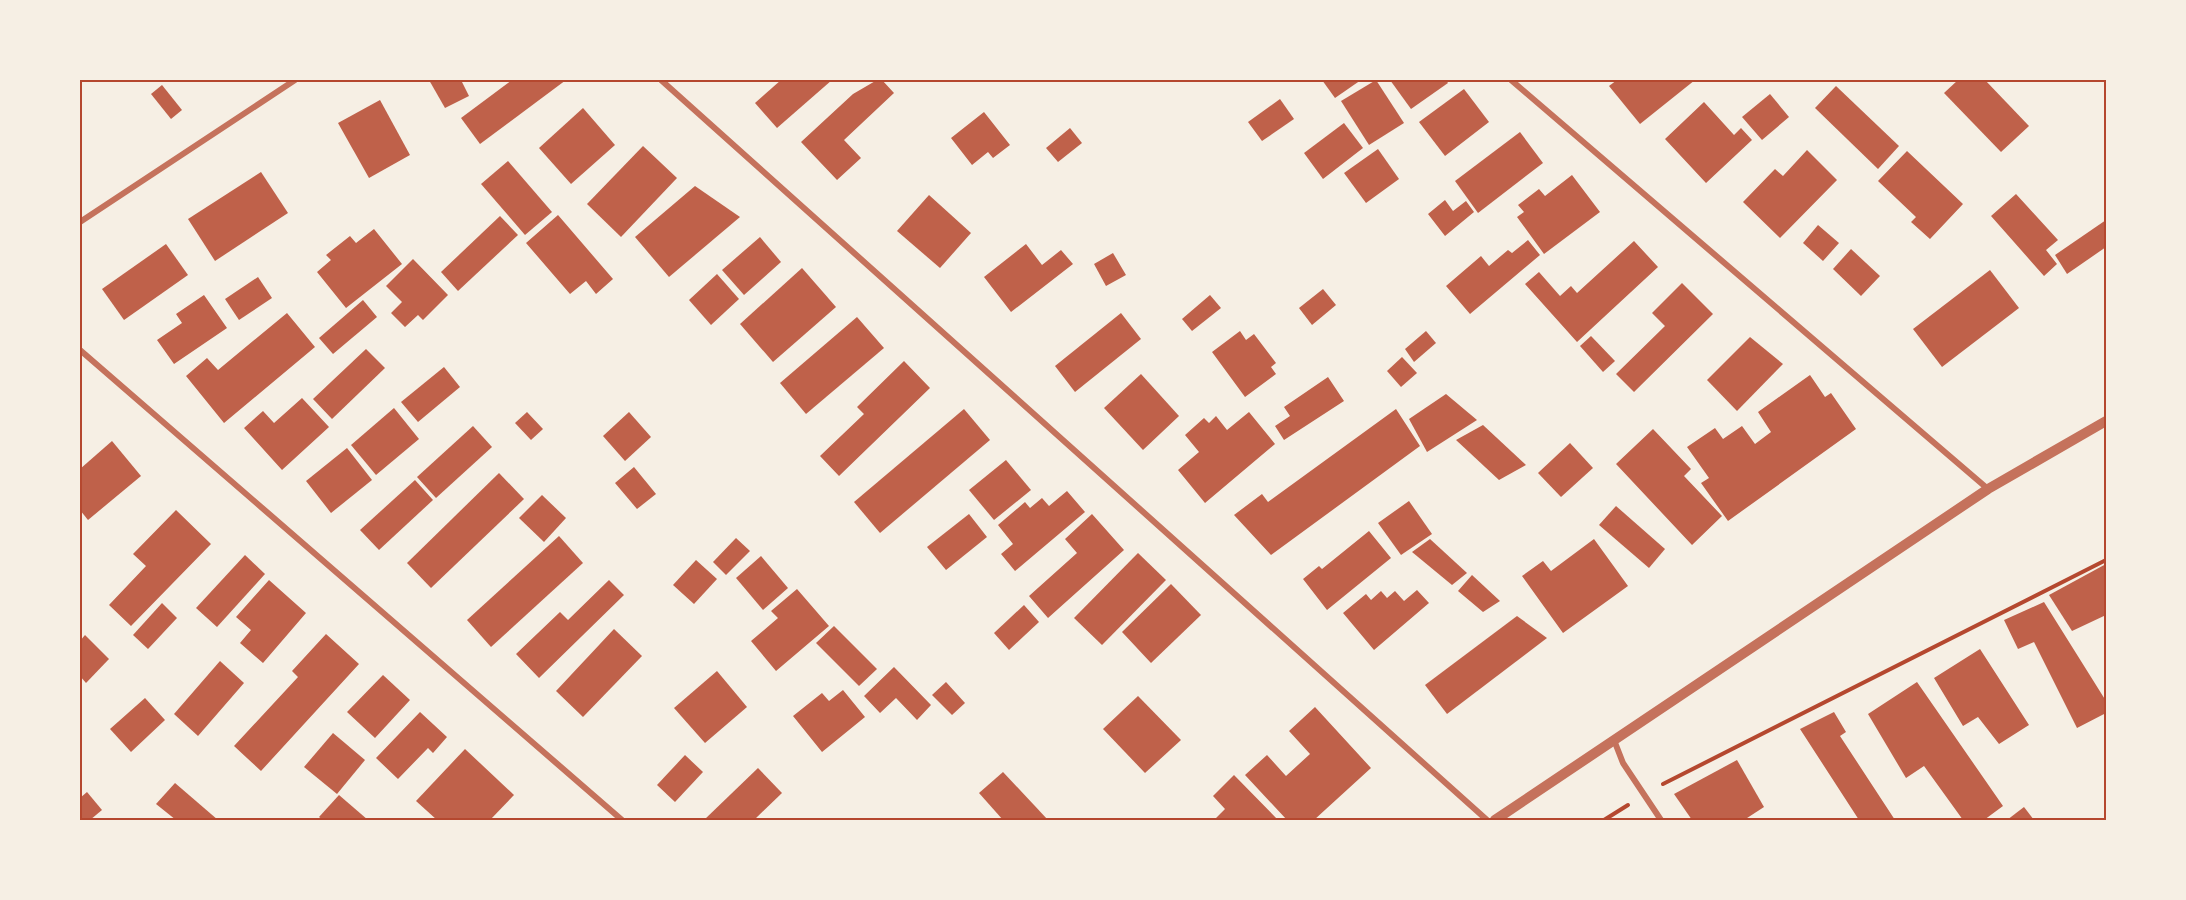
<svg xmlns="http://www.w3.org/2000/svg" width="2186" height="900" viewBox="0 0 2186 900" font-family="'Exo 2',sans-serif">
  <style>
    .building { fill: #bf614a }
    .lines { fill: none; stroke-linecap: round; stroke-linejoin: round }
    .path { stroke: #b5482f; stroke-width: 4 }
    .minor { stroke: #c5725c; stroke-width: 6 }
    .tertiary { stroke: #c5725c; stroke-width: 10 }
    .neatline { fill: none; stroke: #b5482f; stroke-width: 2 }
  </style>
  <rect width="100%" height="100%" fill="#f6efe4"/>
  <g class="building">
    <polygon points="429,80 461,80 469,96 445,108"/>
    <polygon points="512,80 566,80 480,144 461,118"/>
    <polygon points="781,80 832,80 777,128 755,103"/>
    <polygon points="877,80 882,80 894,93 844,140 861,158 837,180 801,142 853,94"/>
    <polygon points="1322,80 1361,80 1335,98"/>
    <polygon points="1376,80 1404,123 1369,145 1341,101"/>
    <polygon points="1390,80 1446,80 1448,83 1411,109"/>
    <polygon points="1617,80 1695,80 1640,124 1609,86"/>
    <polygon points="1958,80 1985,80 2029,126 2001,152 1944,93"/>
    <polygon points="162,85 182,110 171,119 151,94"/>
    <polygon points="1836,86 1899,146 1878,169 1815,108"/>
    <polygon points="1464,89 1489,122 1445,156 1419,122"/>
    <polygon points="1770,94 1789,117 1762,140 1742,117"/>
    <polygon points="1280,99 1294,119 1262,141 1248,122"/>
    <polygon points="380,100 410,155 369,178 338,123"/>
    <polygon points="1704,102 1734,135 1741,128 1752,140 1706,183 1665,139"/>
    <polygon points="583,108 615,145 571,184 539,148"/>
    <polygon points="984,112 1010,145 993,158 988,152 972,165 951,138"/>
    <polygon points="1344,123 1363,148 1323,179 1304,153"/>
    <polygon points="1070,128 1082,143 1058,162 1046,148"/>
    <polygon points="1520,132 1543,163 1478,213 1455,181"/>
    <polygon points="643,146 677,178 621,237 587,204"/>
    <polygon points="1378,149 1399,179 1366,203 1344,173"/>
    <polygon points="1807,150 1837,180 1780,238 1743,202 1775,169 1783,176"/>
    <polygon points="1907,151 1963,204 1930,239 1911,222 1916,217 1878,181"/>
    <polygon points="508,161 552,212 525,235 481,184"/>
    <polygon points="261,172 288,213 215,261 188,219"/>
    <polygon points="1572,175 1600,212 1544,254 1517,217 1524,212 1518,205 1539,189 1545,196"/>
    <polygon points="695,186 740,217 669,277 635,237"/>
    <polygon points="2016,194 2058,240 2046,250 2057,264 2044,276 1991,216"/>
    <polygon points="929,195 971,233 940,268 897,231"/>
    <polygon points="1445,200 1453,211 1466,201 1474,212 1445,236 1428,214"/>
    <polygon points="558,215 613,279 596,294 586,281 570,294 526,243"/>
    <polygon points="500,216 518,235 458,291 441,272"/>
    <polygon points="2106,220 2106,247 2067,274 2055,255"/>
    <polygon points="1818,225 1839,243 1823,261 1803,243"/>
    <polygon points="374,229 402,264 346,308 317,272 331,260 326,255 350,236 356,243"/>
    <polygon points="760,237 781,262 744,295 722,270"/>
    <polygon points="1528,240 1540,255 1470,314 1446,286 1481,256 1489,266 1508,250 1512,253"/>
    <polygon points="1634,241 1658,267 1577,342 1525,284 1539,272 1560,296 1571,286 1577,293"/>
    <polygon points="166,244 188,275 124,320 102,289"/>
    <polygon points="1026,244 1042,265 1061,250 1073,264 1011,312 984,277"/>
    <polygon points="1851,249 1880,276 1861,296 1833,269"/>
    <polygon points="1113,253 1126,275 1106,286 1094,264"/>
    <polygon points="413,259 448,295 423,320 418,315 405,327 391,313 402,302 386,286"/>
    <polygon points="802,268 836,307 773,362 740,324"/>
    <polygon points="1990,270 2019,308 1942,367 1913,329"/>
    <polygon points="717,274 739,299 711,325 689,300"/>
    <polygon points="258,277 272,298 239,320 225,299"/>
    <polygon points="1682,283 1713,314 1634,392 1616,374 1665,326 1652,313"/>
    <polygon points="1323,289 1336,305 1312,325 1299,308"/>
    <polygon points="204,295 227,328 174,364 157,340 182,323 176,314"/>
    <polygon points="1210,295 1221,308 1192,331 1182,319"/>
    <polygon points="363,300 377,317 333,354 319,338"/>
    <polygon points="287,313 315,347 224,423 186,376 207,358 218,370"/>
    <polygon points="1121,313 1141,339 1075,392 1055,366"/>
    <polygon points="857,317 884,348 806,414 780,383"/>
    <polygon points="1240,331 1246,340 1254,334 1276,363 1271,367 1276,374 1245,397 1212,352"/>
    <polygon points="1426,331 1436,343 1414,362 1405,349"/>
    <polygon points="1591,336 1615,361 1603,372 1580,346"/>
    <polygon points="1750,337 1783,364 1737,411 1707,380"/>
    <polygon points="366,349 385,368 332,419 313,399"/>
    <polygon points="1402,357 1417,373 1401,387 1387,371"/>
    <polygon points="904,361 930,388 839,476 820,456 864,414 857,407"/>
    <polygon points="444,367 460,387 418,422 401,402"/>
    <polygon points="1141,374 1179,416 1143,450 1104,408"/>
    <polygon points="1810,375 1825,397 1831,393 1856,429 1728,521 1701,483 1709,478 1687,447 1715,428 1723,439 1742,426 1755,444 1771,432 1758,412"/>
    <polygon points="1328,377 1344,401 1284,440 1275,426 1290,416 1284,407"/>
    <polygon points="1446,394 1477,420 1427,452 1409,419"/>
    <polygon points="302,398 329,427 282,470 244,428 263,411 274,423"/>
    <polygon points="394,408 419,439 376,475 351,445"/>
    <polygon points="964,409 990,440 880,533 854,502"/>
    <polygon points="1396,409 1420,446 1271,555 1234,515 1262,494 1268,502"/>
    <polygon points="527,412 543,429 531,440 515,423"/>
    <polygon points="629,412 651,437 625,461 603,436"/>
    <polygon points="1249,412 1275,444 1205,503 1178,470 1199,452 1185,435 1204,418 1209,423 1216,416 1227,430"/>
    <polygon points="1483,425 1526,465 1499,480 1456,440"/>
    <polygon points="473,426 492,447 436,498 417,477"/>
    <polygon points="1653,429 1691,469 1684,476 1722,516 1692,545 1616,464"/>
    <polygon points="112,441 141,476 88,520 80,510 80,469"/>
    <polygon points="1570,443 1593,468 1561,497 1538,473"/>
    <polygon points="347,448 372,480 331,513 306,481"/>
    <polygon points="1006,460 1031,490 994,520 969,490"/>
    <polygon points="634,467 656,494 637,509 615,483"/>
    <polygon points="499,473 524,499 431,588 407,563"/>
    <polygon points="415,480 433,500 379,550 360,530"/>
    <polygon points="1067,491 1085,512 1015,571 1001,554 1013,544 998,525 1025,502 1030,508 1042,498 1049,506"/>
    <polygon points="542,495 566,518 544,542 519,518"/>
    <polygon points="1409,501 1432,534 1401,555 1378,523"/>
    <polygon points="1616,506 1665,549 1649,568 1599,525"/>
    <polygon points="176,510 211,544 131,626 109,605 146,566 133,554"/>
    <polygon points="969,514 987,537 946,570 927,547"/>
    <polygon points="1092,514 1124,550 1048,618 1029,596 1077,553 1065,539"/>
    <polygon points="1369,531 1391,558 1327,610 1303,579 1319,566 1322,569"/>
    <polygon points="559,536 583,563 491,647 467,620"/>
    <polygon points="736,538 750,551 726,575 713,562"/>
    <polygon points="1430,539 1467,573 1452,585 1412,552"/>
    <polygon points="1594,539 1628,586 1563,633 1522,576 1543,561 1551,571"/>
    <polygon points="1138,553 1166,580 1102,645 1074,618"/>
    <polygon points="245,555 265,574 217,627 196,608"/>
    <polygon points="761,556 788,588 763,610 736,578"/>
    <polygon points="696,560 717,579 694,604 673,585"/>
    <polygon points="2106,564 2106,615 2072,631 2049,595"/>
    <polygon points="1472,575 1500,601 1483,612 1458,591"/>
    <polygon points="269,580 306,613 263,663 240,643 251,630 236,617"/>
    <polygon points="609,580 624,595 539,678 516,654 560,612 568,620"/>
    <polygon points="1171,584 1201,615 1151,663 1122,632"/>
    <polygon points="797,589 829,626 776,671 751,641 778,618 771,611"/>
    <polygon points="1417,590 1429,603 1374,650 1343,613 1366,594 1371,600 1381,591 1387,598 1395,591 1404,601"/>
    <polygon points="2044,602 2106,701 2106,713 2077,728 2034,642 2018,649 2004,620"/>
    <polygon points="162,603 177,618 148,649 133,635"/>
    <polygon points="1024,605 1039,622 1009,650 994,633"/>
    <polygon points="1517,616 1547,638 1447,714 1425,685"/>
    <polygon points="834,626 877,669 859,686 816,643"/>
    <polygon points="614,629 642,656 583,717 556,691"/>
    <polygon points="326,634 359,664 261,771 234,746 298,677 292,671"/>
    <polygon points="85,635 109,659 86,683 80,676 80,641"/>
    <polygon points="1980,649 2029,725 1999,744 1978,717 1963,726 1934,678"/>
    <polygon points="220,661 244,683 198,736 174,714"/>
    <polygon points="894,667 931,705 917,720 896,698 880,713 864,696"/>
    <polygon points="717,671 747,707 705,743 674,708"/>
    <polygon points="383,675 410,700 375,738 347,712"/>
    <polygon points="946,682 965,703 952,715 932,695"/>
    <polygon points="1917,682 2003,806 1984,820 1963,820 1924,766 1906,778 1868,714"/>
    <polygon points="843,690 865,717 822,752 793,716 822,693 829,701"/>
    <polygon points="1138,696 1181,740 1145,773 1103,729"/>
    <polygon points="145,698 165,720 131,752 110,729"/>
    <polygon points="1315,707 1371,768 1314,820 1287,820 1245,775 1267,755 1286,776 1310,754 1289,731"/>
    <polygon points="420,712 447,737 433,753 428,748 398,779 376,758"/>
    <polygon points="1834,712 1846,732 1840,736 1895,820 1859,820 1800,729"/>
    <polygon points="333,733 365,760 337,794 304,767"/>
    <polygon points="465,749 514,795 490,820 437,820 416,801"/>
    <polygon points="685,755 703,772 675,802 657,785"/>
    <polygon points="1737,760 1764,807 1744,820 1692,820 1674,794"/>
    <polygon points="758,768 782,793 754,820 704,820"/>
    <polygon points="1003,772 1048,820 1003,820 979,793"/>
    <polygon points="1234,775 1278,820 1214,820 1225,809 1213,796"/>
    <polygon points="175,783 218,820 176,820 156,804"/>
    <polygon points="87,792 102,810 90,820 80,820 80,798"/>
    <polygon points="339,795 368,820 323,820 319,817"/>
    <polygon points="2024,807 2034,820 2007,820"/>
  </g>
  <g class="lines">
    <g class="path">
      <polyline points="1663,784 2106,560"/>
      <polyline points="1604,820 1628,805"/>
    </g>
    <g class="minor">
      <polyline points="661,80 1487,820"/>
      <polyline points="1511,80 1988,489"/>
      <polyline points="80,222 295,80"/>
      <polyline points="80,350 622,820"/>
      <polyline points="1614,740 1623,763 1661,820"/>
    </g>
    <polyline class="tertiary" points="1495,820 1988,489 2106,421"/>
  </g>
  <rect width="2186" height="900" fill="none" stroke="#f6efe4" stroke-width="162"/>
  <rect x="81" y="81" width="2024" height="738" class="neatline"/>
</svg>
